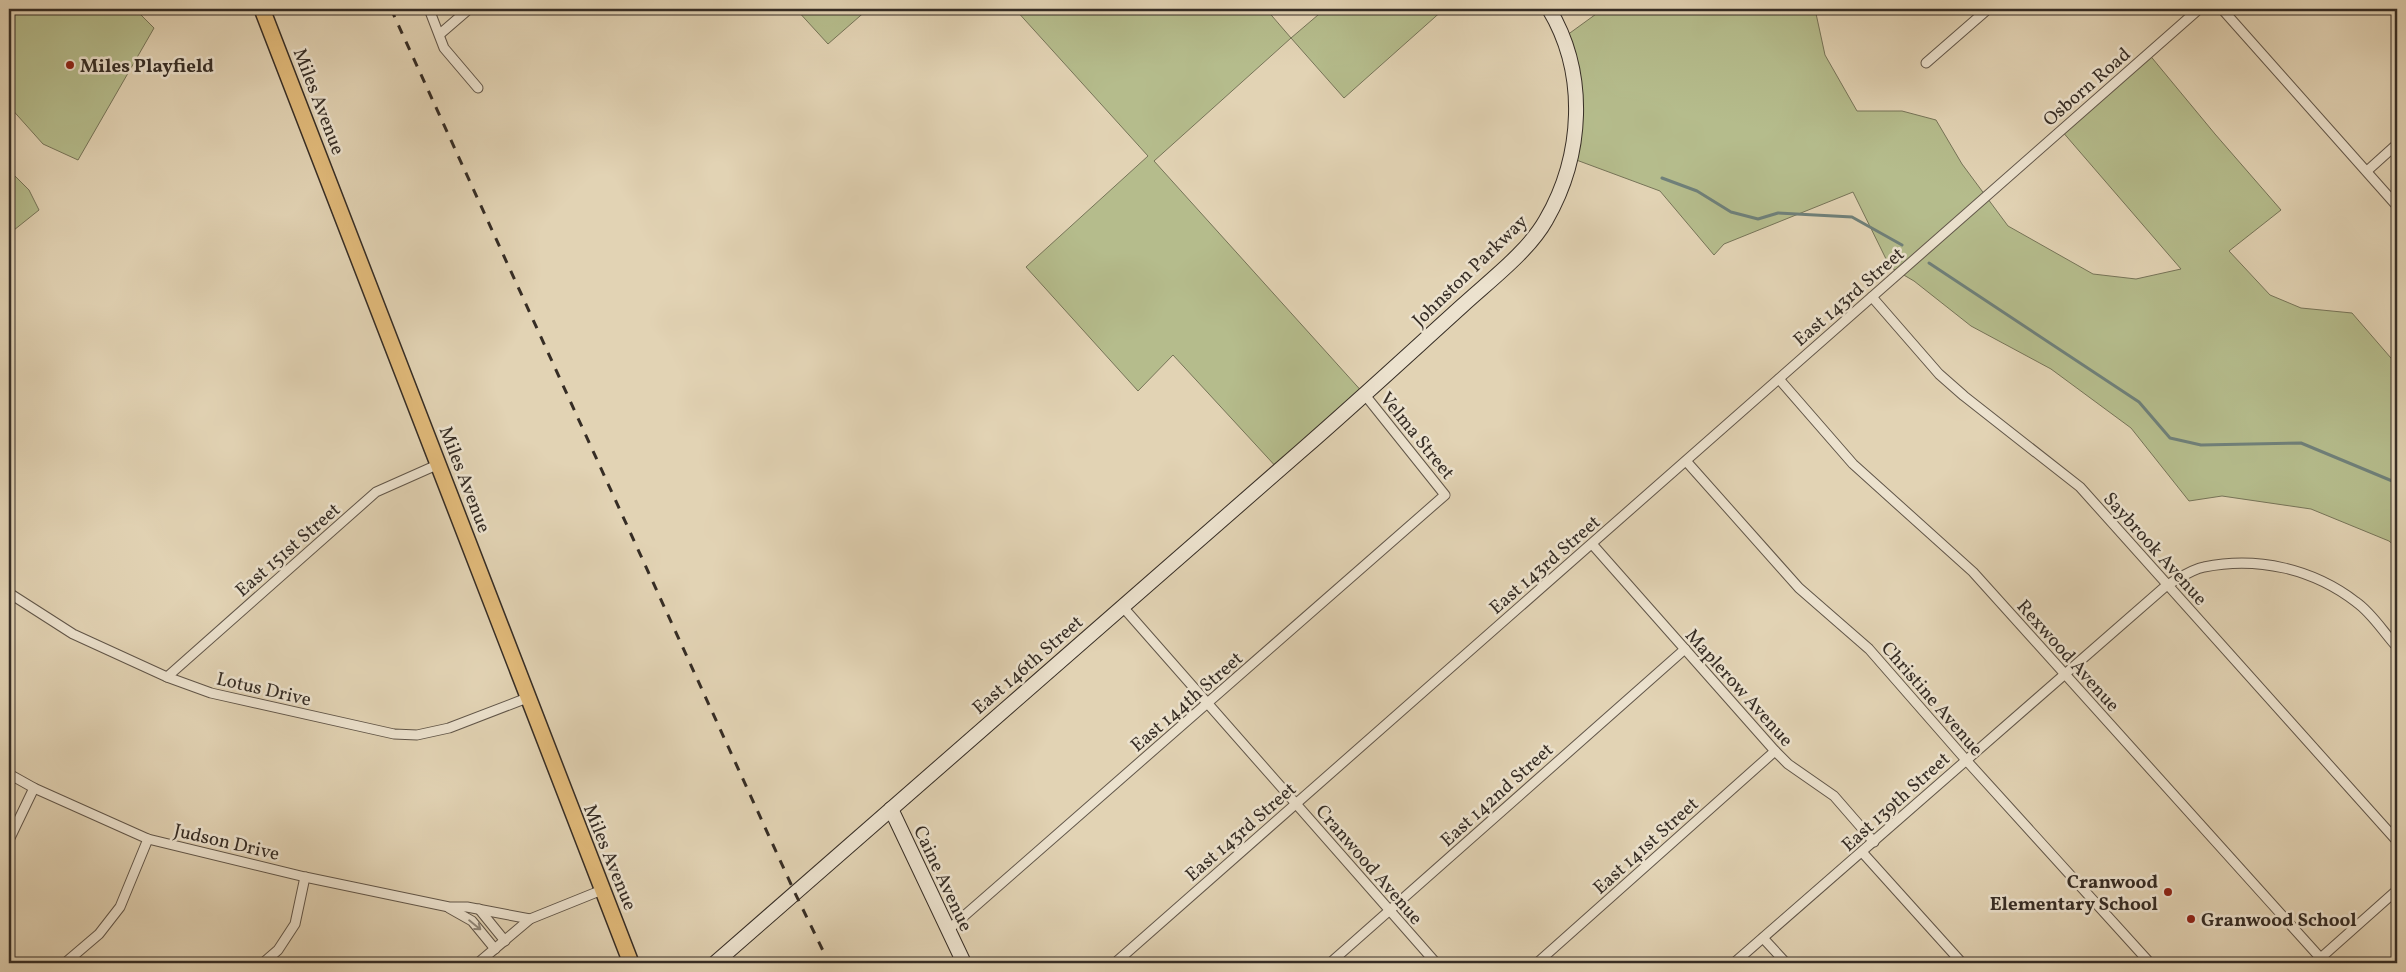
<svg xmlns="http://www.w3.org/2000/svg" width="2406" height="972" viewBox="0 0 2406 972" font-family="Vollkorn,serif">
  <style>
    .green { fill: #b5bc8c; stroke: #767458 }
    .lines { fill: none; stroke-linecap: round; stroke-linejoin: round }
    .stream { stroke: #6f807a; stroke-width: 3 }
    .street-casing { stroke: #615649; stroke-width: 11 }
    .secondary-casing { stroke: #362d25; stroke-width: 16 }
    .primary-casing { stroke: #362d25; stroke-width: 18 }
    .street { stroke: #ece2ce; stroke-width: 9 }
    .secondary { stroke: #ece2ce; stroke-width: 14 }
    .primary { stroke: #e1ba7a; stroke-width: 15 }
    .rail { stroke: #362d25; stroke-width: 3; stroke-dasharray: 9 9; stroke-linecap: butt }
    .oneway { stroke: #91887a }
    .poi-dot { fill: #8f2418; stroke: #ece2ce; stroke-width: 2 }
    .labels { text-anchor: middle; stroke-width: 5; stroke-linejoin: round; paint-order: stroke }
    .poi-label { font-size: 19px; font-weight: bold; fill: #362d25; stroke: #ece2ce; text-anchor: start }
    .street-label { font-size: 19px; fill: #362d25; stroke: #ece2ce }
  </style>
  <rect width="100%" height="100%" fill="#e2d3b4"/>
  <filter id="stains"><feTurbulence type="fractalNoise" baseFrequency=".004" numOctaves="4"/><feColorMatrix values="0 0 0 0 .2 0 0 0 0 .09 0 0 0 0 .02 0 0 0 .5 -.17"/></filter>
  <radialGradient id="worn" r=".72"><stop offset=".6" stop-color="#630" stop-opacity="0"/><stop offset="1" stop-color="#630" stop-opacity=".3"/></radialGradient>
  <g class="green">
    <polygon points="9,9 135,9 154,28 78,160 43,144 9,106"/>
    <polygon points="796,9 868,9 828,44"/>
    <polygon points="1015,9 1266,9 1291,38 1325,9 1444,9 1344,98 1291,38 1154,161 1365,395 1279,470 1173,355 1138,391 1026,267 1148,156"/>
    <polygon points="1603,9 1815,9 1825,55 1857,111 1902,111 1936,120 1962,164 2008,226 2093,274 2136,279 2181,269 2061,130 2148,53 2215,134 2281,210 2229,251 2270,295 2301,308 2352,313 2397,365 2397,548 2389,541 2311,509 2222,496 2189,501 2131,428 2051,369 1971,326 1914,281 1890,267 1853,192 1724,244 1714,255 1660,191 1571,158 1577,110 1563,38"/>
    <polygon points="9,170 29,190 39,210 9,234"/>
  </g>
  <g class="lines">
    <g class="stream">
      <polyline points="1662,178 1697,191 1731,212 1758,219 1778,213 1852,217 1902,245"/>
      <polyline points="1929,263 2139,402 2170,438 2201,445 2301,443 2397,483"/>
    </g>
    <g class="street-casing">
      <g id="street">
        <polyline points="429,9 444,48 478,88"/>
        <polyline points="2222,9 2397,206"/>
        <polyline points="440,34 469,9"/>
        <polyline points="1926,63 1988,9"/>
        <polyline points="2367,171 2397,144"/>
        <polyline points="1872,297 1939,374 1964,396 2080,487 2397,841"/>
        <polyline points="1779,379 1853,464 1973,572 2325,963"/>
        <polyline points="1686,461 1799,588 1869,649 1966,760 2150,963"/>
        <polyline points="1592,544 1775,751 1788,764 1834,796 1874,842"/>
        <polyline points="9,593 73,634 167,677 211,693 394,734 417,735 449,728 527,698"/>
        <polyline points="1122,606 1436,963"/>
        <polyline points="167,677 376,492 439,464"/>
        <polyline points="9,774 34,788 148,839 305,877 449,907 467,907 530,919"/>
        <polyline points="9,840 34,788"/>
        <polyline points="1862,852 1962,963"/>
        <polyline points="449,908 472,921 495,949"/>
        <polyline points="479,909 505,941"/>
        <polyline points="948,930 1445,495 1365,395"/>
        <polyline points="1763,938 1786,963"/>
        <polyline points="65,963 99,934 120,907 148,839"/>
        <polyline points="263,963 278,950 295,924 305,877"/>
        <polyline points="478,963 530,919 602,890"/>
        <polyline points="1115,963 2199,9"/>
        <polyline points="1330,963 1685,649"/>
        <polyline points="1537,963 1775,751"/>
        <path d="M1734,963L2167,585C2178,579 2192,569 2204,567C2258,556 2313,569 2356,602C2372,613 2384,633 2397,647"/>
        <polyline points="2315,963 2397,890"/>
      </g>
    </g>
    <g class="secondary-casing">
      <g id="secondary">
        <polyline points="891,809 964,963"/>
        <path d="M715,963C911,793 1106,620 1302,450C1356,403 1409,354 1462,306C1489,281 1528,252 1546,220C1583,156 1588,74 1549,9"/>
      </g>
    </g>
    <g class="primary-casing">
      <polyline id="primary" points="262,9 631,963"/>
    </g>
    <use href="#street" class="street"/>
    <use href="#secondary" class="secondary"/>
    <use href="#primary" class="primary"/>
    <polyline class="rail" points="391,9 795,893 829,963"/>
  </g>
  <defs><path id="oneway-shaft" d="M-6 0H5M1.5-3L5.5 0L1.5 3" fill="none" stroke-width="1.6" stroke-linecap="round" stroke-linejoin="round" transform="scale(1.25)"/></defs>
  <use class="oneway" href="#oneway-shaft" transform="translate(475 925) rotate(39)"/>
  <g class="poi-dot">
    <circle cx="70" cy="65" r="5"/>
    <circle cx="2168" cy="892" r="5"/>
    <circle cx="2191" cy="919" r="5"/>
  </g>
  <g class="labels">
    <g class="poi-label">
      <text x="80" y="72">Miles Playfield</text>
      <text x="2158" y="888" text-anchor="end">Cranwood<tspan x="2158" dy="22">Elementary School</tspan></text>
      <text x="2201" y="926">Granwood School</text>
    </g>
    <g class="street-label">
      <text transform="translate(2086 86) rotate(-41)" y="7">Osborn Road</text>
      <text transform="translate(320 101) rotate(69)" y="7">Miles Avenue</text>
      <text transform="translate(1469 270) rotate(-44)" y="7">Johnston Parkway</text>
      <text transform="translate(1848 296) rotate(-41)" y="7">East 143rd Street</text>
      <text transform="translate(1418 435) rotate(51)" y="7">Velma Street</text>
      <text transform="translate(466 479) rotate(69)" y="7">Miles Avenue</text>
      <text transform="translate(2156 548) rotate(48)" y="7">Saybrook Avenue</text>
      <text transform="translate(287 549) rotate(-41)" y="7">East 151st Street</text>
      <text transform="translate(1544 564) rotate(-41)" y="7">East 143rd Street</text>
      <text transform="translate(2069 655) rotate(48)" y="7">Rexwood Avenue</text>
      <text transform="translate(1027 664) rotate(-41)" y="7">East 146th Street</text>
      <text transform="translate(1740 687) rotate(48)" y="7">Maplerow Avenue</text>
      <text transform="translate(264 688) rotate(13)" y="7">Lotus Drive</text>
      <text transform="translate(1933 698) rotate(49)" y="7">Christine Avenue</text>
      <text transform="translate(1186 701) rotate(-41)" y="7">East 144th Street</text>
      <text transform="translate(1496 794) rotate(-42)" y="7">East 142nd Street</text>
      <text transform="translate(1895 801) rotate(-42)" y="7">East 139th Street</text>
      <text transform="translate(1240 831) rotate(-41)" y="7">East 143rd Street</text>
      <text transform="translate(227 841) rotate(13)" y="7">Judson Drive</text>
      <text transform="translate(1645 845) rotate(-42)" y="7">East 141st Street</text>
      <text transform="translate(611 857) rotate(68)" y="7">Miles Avenue</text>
      <text transform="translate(1370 864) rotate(49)" y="7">Cranwood Avenue</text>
      <text transform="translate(944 878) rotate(65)" y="7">Caine Avenue</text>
    </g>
  </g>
  <rect width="2406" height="972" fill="none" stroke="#e2d3b4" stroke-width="30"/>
  <rect x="10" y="10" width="2386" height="952" fill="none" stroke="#362d25" stroke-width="2.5"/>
  <rect x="15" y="15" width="2376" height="942" fill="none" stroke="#362d25"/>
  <rect width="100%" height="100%" filter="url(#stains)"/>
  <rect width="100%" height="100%" fill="url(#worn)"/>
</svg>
